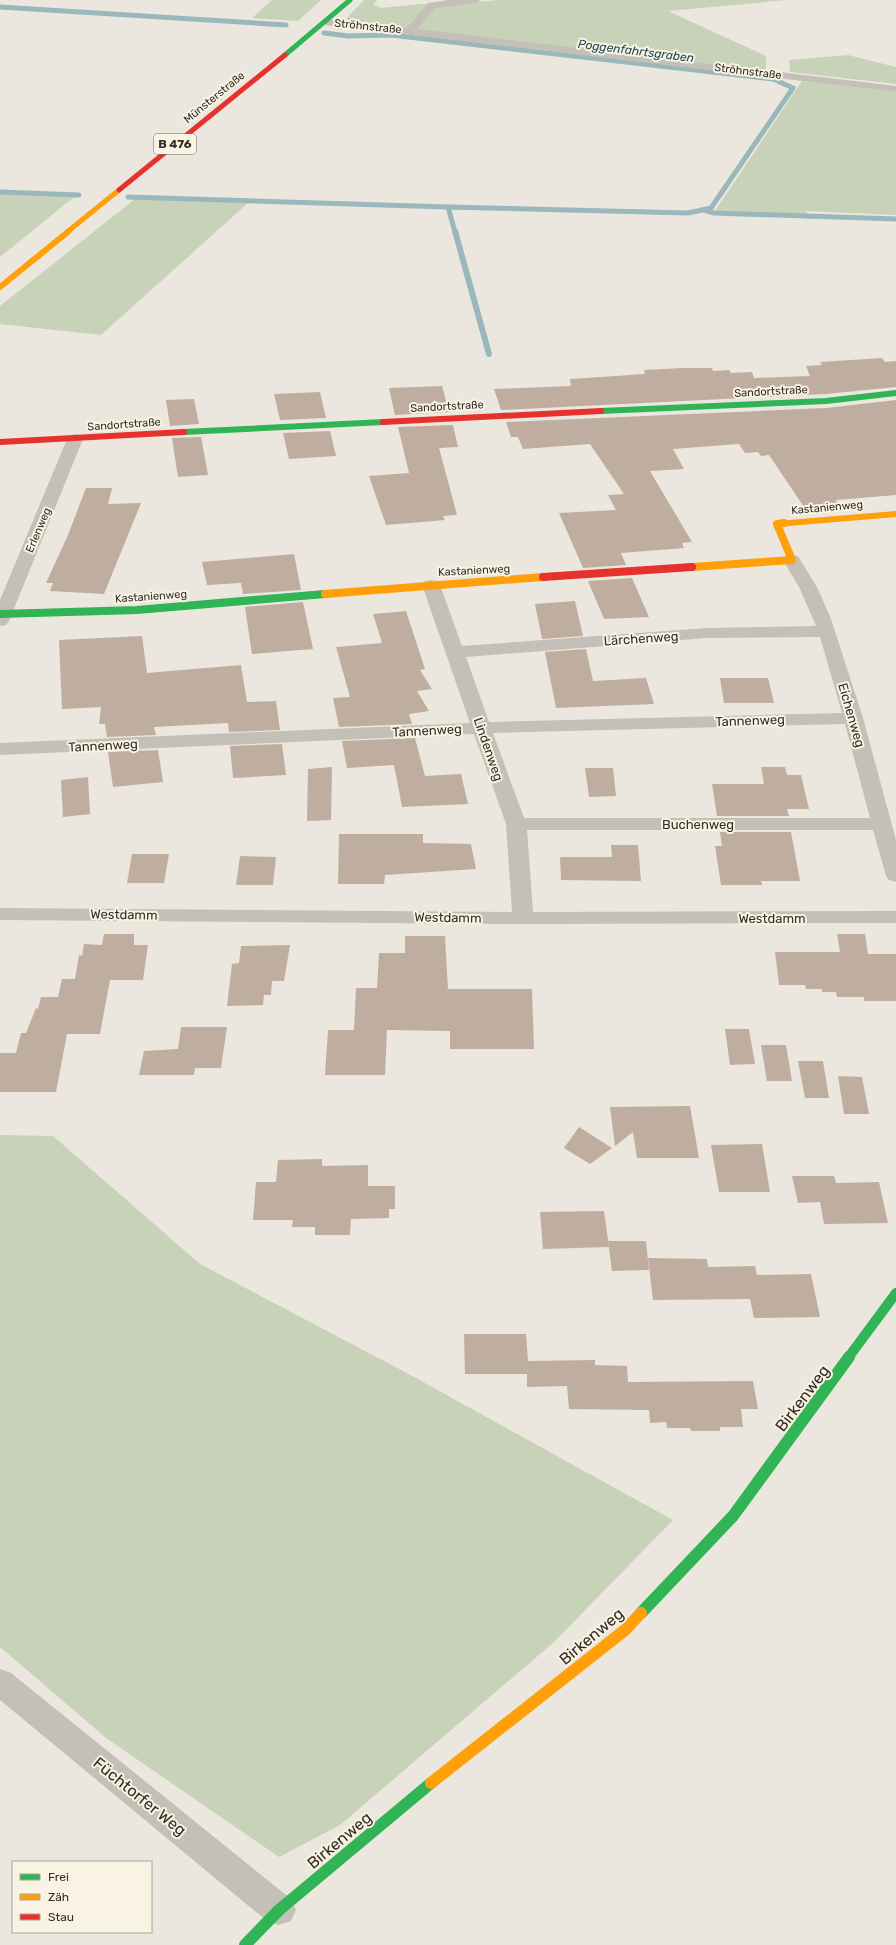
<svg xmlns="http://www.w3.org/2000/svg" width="896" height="1945" viewBox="0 0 896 1945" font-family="Rubik,sans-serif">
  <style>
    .green { fill: #c8d2b8 }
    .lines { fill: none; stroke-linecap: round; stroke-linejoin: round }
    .stream-far1 { stroke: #9ab7bc; stroke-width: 5 }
    .stream { stroke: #9ab7bc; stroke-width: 6 }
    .building { fill: #bfae9f }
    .street { fill: #c4bfb7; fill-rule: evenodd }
    .fast-far4 { stroke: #30b455; stroke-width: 5 }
    .fast-far3 { stroke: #30b455; stroke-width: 6 }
    .fast-far2 { stroke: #30b455; stroke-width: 8 }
    .fast-far1 { stroke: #30b455; stroke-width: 10 }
    .fast { stroke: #30b455; stroke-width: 12 }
    .slow-far3 { stroke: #ff9f0a; stroke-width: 5 }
    .slow-far2 { stroke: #ff9f0a; stroke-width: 6 }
    .slow-far1 { stroke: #ff9f0a; stroke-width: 8 }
    .slow { stroke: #ff9f0a; stroke-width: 12 }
    .jam-far2 { stroke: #e5322d; stroke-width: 5 }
    .jam-far1 { stroke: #e5322d; stroke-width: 6 }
    .jam { stroke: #e5322d; stroke-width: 8 }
    .labels { text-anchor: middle; stroke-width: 4; stroke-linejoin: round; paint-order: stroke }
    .far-street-label { font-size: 11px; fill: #342d26; stroke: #f9f3e4 }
    .far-water-label { font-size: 12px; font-style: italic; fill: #1b4756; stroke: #f9f3e4 }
    .shield { fill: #f9f3e4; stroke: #6f685f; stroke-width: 1 }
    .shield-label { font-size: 12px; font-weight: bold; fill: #342d26 }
    .street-label { font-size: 13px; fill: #342d26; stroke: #f9f3e4 }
    .near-street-label { font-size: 16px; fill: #342d26; stroke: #f9f3e4 }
  </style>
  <rect width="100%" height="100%" fill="#ebe7de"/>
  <g class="green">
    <polygon points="272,0 321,0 298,21 252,18"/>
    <polygon points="364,0 377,0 373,4 381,8 421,4 448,5 499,0 787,0 668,11 766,56 766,71 353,22 346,19"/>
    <polygon points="848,55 896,67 896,84 790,72 789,60"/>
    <polygon points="802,81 896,92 896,215 805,211 814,219 715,211"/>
    <polygon points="0,191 79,193 0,257"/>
    <polygon points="135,199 248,203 101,335 0,324 0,306"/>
    <polygon points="0,1135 53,1136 200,1264 403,1371 673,1520 553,1643 340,1825 279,1857 106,1738 0,1647"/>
  </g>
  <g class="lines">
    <g class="stream-far1">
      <polyline points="0,7 286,25"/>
      <polyline points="324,33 348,36 391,35 773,79 793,88 711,208 688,213 448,207 455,232"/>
      <polyline points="0,192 79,195"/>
      <polyline points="128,197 448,207"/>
      <polyline points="704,210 714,213 896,219"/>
    </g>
    <polyline class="stream" points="455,231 489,354"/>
  </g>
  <g class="building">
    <polygon points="882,358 885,362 896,361 896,387 826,394 501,410 494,389 571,386 570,379 645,374 644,370 682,368 712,368 713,371 729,370 731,373 752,372 754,378 810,376 806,366 822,365 820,362"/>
    <polygon points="442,386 449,412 395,415 389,388"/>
    <polygon points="320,392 326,418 280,420 274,394"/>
    <polygon points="194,399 199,424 170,426 166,400"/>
    <polygon points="896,400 896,495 836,500 838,504 804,507 769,455 761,456 758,452 745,453 739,444 673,449 684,469 650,471 692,542 682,543 684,548 621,553 626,565 583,568 559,513 616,510 608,495 624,494 590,444 523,449 518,437 511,437 506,422 826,408"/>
    <polygon points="453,425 458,447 439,448 457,515 443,516 445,520 386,525 369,476 409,473 398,427"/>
    <polygon points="330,431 336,456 289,459 283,433"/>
    <polygon points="201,437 208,475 178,477 172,438"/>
    <polygon points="86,488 112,488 108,504 141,503 104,594 50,591 53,583 46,583 68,535"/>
    <polygon points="294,554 301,590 243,594 241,583 207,585 202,562"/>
    <polygon points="632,578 649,617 604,619 588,581"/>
    <polygon points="575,601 583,636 542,639 535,604"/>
    <polygon points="303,602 313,649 252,654 245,607"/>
    <polygon points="406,611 425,669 420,670 432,689 417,691 429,711 409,714 412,724 339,727 333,698 350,697 336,647 382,643 373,614"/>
    <polygon points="142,636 147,673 241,665 247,702 276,701 280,730 229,732 228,723 154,727 156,735 107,737 105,724 99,724 101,707 62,709 59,640"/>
    <polygon points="586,649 593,681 646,678 654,704 556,708 545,652"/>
    <polygon points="720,678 768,678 774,703 724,703"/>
    <polygon points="415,738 425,776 461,774 468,804 402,807 394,765 347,768 342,741"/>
    <polygon points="282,744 286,775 233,778 230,746"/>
    <polygon points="158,750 163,782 113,787 108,752"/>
    <polygon points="332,767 331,820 307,821 308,769"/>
    <polygon points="761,767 785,767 787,775 801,775 809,809 787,809 789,816 717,816 712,784 764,784"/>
    <polygon points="585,768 613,768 616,796 589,797"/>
    <polygon points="88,777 90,814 63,817 61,780"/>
    <polygon points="720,832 791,832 800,881 761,881 762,885 721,885 715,846 722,846"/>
    <polygon points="339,834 423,834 423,843 471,844 476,869 385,875 384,884 338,884"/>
    <polygon points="611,845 638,845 641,881 561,880 560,857 612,857"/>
    <polygon points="132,854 169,854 164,883 127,883"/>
    <polygon points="240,856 276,857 273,885 236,885"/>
    <polygon points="104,934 134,934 134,945 148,945 143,980 110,980 100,1034 67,1034 56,1092 0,1092 0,1053 16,1053 21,1033 26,1033 36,1008 38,1009 41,997 58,997 62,979 75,979 79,955 82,956 84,944 102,945"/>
    <polygon points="837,934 865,934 868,954 896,954 896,1001 864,1001 864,997 837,997 836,992 822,992 822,989 806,989 805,985 779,985 775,952 840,952"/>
    <polygon points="405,936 445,936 448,989 532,989 534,1049 450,1049 450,1031 387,1030 385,1075 325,1075 328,1030 354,1030 356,988 377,988 379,953 405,953"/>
    <polygon points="290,945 284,981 272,981 271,995 264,995 263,1005 227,1006 232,964 239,963 241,946"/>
    <polygon points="181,1027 227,1027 221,1068 195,1068 194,1075 139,1075 144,1051 178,1049"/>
    <polygon points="725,1029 749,1029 755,1064 730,1065"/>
    <polygon points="761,1045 786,1045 792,1081 767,1081"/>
    <polygon points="798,1061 823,1061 829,1098 805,1098"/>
    <polygon points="838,1076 862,1077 869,1114 844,1114"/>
    <polygon points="690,1106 699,1158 637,1158 633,1132 615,1146 610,1107"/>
    <polygon points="579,1127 612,1148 590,1164 564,1148"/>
    <polygon points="762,1144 770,1192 719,1192 711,1145"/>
    <polygon points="322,1159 322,1166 368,1165 368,1186 395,1186 395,1209 389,1209 389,1218 351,1219 350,1235 315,1235 315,1227 292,1227 293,1220 253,1220 256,1182 276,1182 278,1160"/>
    <polygon points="792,1176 834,1176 836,1183 879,1182 888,1223 824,1224 820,1202 798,1203"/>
    <polygon points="604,1211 609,1247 543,1249 540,1212"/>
    <polygon points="608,1241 646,1241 649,1270 612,1271"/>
    <polygon points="648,1258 707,1259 708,1267 755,1266 757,1275 811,1274 820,1317 754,1318 750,1299 653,1300"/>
    <polygon points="464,1334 526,1334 528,1361 595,1360 595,1365 627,1366 628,1382 753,1381 758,1409 741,1409 743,1427 720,1427 720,1431 691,1431 690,1428 667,1428 666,1422 650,1423 649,1410 569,1409 567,1386 527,1387 527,1374 465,1374"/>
  </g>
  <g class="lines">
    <g class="street">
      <polygon points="448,0 481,0 476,3 435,8 417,29 896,86 896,92 326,25 321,22 326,19 407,28 428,3"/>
      <polygon points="75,434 81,436 83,439 9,621 6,625 0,626 0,600 67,439 69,436"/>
      <path d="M792,555L798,556L818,589L831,619L863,718L896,840V882L889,880L886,876L873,830H527L533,912L896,911V923L523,924L0,920V908L512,912L506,824L474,734L0,755V743L470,723L422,585L425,581L431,580L437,581L440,585L462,646L707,628L816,626L800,589L783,560L786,556ZM820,637L842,713L489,722L466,657L707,638ZM845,724L870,818H524L493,733Z"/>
      <polygon points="0,1669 11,1673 291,1899 296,1910 291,1921 279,1925 267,1921 0,1700"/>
    </g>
    <polyline class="fast-far4" points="285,55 350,0"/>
    <g class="fast-far3">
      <polyline points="601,411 826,401 896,393"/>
      <polyline points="184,432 383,422"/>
    </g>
    <polyline class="fast-far2" points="0,614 137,610 325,594"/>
    <polyline class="fast-far1" points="848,1358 896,1293"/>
    <g class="fast">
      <polyline points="641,1613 733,1516 849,1357"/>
      <polyline points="245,1945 279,1910 431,1783"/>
    </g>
    <polyline class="slow-far3" points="67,232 119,190"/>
    <g class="slow-far2">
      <polyline points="0,287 69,231"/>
      <polyline points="777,524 896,514"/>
    </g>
    <g class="slow-far1">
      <polyline points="692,567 792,560 777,524 784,523"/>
      <polyline points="325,594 543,577"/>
    </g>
    <polyline class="slow" points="431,1783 625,1630 641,1613"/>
    <polyline class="jam-far2" points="119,190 285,55"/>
    <g class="jam-far1">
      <polyline points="383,422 601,411"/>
      <polyline points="0,442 184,432"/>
    </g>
    <polyline class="jam" points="543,577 692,567"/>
  </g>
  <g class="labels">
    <g class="far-street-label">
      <text transform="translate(368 26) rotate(6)" y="4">Ströhnstraße</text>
      <text transform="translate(748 71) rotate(7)" y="4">Ströhnstraße</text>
      <text transform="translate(214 97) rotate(-39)" y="4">Münsterstraße</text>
      <text transform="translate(771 391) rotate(-3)" y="4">Sandortstraße</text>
      <text transform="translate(447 406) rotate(-3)" y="4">Sandortstraße</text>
      <text transform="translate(124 424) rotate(-4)" y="4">Sandortstraße</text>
      <text transform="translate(827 507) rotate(-5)" y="4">Kastanienweg</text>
      <text transform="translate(38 530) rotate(-67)" y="4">Erlenweg</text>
      <text transform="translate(474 570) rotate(-3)" y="4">Kastanienweg</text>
      <text transform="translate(151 596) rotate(-4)" y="4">Kastanienweg</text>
    </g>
    <g class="far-water-label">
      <text transform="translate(636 51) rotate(7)" y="4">Poggenfahrtsgraben</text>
    </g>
    <rect class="shield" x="154" y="134" width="42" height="20" rx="3"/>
    <g class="shield-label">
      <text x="175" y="148">B 476</text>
    </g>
    <g class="street-label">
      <text transform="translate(641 638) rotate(-4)" y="5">Lärchenweg</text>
      <text transform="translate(852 715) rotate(74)" y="5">Eichenweg</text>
      <text transform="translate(750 720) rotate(-2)" y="5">Tannenweg</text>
      <text transform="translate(427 730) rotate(-3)" y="5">Tannenweg</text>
      <text transform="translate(103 745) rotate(-3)" y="5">Tannenweg</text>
      <text transform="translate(489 749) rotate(71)" y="5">Lindenweg</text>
      <text x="698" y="829">Buchenweg</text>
      <text transform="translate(124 914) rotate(1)" y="5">Westdamm</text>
      <text transform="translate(448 917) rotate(1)" y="5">Westdamm</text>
      <text x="772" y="923">Westdamm</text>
    </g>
    <g class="near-street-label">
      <text transform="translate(802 1398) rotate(-53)" y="6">Birkenweg</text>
      <text transform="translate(591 1636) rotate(-40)" y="6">Birkenweg</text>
      <text transform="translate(140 1796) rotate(39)" y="6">Füchtorfer Weg</text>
      <text transform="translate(339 1840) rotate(-40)" y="6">Birkenweg</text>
    </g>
  </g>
  <rect x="12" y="1861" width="140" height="72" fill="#f9f3e4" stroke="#aaa498"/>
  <rect x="20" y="1874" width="20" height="6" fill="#30b455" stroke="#aaa498"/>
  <text x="48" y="1881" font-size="12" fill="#342d26">Frei</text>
  <rect x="20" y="1894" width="20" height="6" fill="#ff9f0a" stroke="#aaa498"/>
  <text x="48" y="1901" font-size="12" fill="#342d26">Zäh</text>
  <rect x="20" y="1914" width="20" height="6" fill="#e5322d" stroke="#aaa498"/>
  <text x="48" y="1921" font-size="12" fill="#342d26">Stau</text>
</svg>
